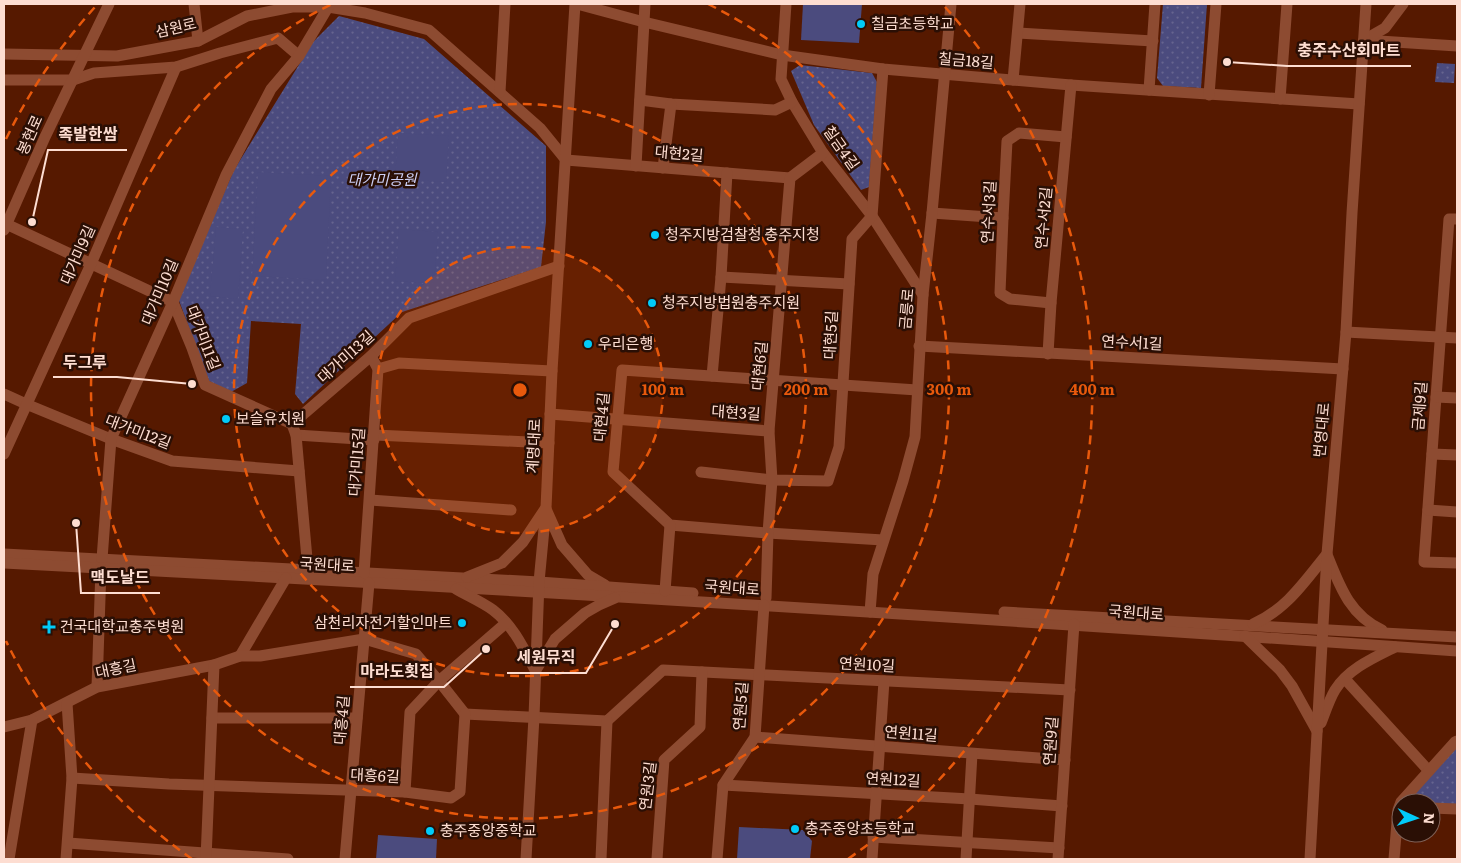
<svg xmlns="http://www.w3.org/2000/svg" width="1461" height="863" viewBox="0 0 1461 863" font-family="Literata,'Noto Sans KR',serif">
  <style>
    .park { fill: url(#park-dots) }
    .garden { fill: #4b4b7e }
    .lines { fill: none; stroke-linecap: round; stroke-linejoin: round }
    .minor { stroke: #8d4b31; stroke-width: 11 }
    .ring { fill: none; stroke: #e8590c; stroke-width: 2.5; stroke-dasharray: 9 6 }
    .poi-dot { fill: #01cbf9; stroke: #2a0f05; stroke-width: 2 }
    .labels { text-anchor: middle; stroke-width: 5; stroke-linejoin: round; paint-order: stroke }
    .poi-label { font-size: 15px; fill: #fdddd1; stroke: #2a0f05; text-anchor: start }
    .street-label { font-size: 15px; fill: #fdddd1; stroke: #2a0f05 }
    .park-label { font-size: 15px; font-style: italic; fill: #cccff5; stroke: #2a0f05 }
    .centre { fill: #e8590c; stroke: #2a0f05; stroke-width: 2.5 }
    .ring-label { font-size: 15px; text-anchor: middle; font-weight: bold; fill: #e8590c; stroke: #2a0f05; stroke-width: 5; stroke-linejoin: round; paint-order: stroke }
    .leader { fill: none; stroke: #fdddd1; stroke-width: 2 }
    .callout-dot { fill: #fdddd1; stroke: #2a0f05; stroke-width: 2 }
    .callout-label { font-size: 16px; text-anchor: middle; font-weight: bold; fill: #fdddd1; stroke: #2a0f05; stroke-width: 5; stroke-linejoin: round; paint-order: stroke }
  </style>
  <defs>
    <pattern id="park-dots" width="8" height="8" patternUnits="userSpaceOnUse" patternTransform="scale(1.25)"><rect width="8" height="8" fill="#4b4b7e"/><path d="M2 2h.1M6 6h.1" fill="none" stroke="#66648f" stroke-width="1.8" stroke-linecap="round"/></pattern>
  </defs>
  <rect width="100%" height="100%" fill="#561900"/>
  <g class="park">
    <polygon points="1163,4 1207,4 1201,88 1163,86 1157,78"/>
    <polygon points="339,16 424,39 546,146 546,222 541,267 402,312 303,404 295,394 301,324 251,321 247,383 231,392 209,381 178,298 234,170 313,42"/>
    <polygon points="1437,63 1455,64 1454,83 1435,82"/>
    <polygon points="800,65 872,73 877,82 869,187 861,190 814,125 791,71"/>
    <polygon points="1457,744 1457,806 1431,803 1418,803 1414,793"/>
  </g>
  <g class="garden">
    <polygon points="803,4 862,4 859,43 801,40"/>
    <polygon points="398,133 449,136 446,182 395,179"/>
    <polygon points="258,172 331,176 326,280 252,276"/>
    <polygon points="216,227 243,229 238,299 210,296"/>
    <polygon points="399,229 438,232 434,284 395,281"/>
    <polygon points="739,827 803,830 812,841 810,859 737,859"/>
    <polygon points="378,835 437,839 436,859 376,859"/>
  </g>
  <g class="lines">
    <g class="minor">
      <polyline points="194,4 198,41"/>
      <polyline points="577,4 644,22 782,55 883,69 1071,85 1359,104"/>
      <polyline points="786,4 781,79 792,102 823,153 872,216 923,295"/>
      <polyline points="1018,33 1153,41"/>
      <polyline points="1364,40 1457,46"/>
      <polyline points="1364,40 1385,28 1403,4"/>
      <polyline points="4,54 117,56 198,41 247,16 292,7 328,7 365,13 429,30 540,128 566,160 790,178"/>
      <polyline points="4,80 73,80 94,73 176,67 220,53 278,38 299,56"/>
      <polyline points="1013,80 1020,4"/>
      <polyline points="1149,90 1155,4"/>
      <polyline points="500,92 505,4"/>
      <polyline points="1209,95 1216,4"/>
      <polyline points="1280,99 1287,4"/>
      <polyline points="640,100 671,104 775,110 792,102"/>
      <polyline points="636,166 645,4"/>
      <polyline points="663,168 671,104"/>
      <polyline points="932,213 1003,218"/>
      <polyline points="1457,219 1449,219 1424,562 1457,563"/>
      <polyline points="4,223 173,302 192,348 205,385 292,424"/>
      <polyline points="4,230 45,137 109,4"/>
      <polyline points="721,277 849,284"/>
      <polyline points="1051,303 1010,299 1000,293 1003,218 1007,141 1019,133 1066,137"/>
      <polyline points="1346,332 1457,338"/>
      <polyline points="919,346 1343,369"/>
      <polyline points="1048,354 1051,303 1071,85"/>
      <polyline points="378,369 399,363 552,371"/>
      <polyline points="712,376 721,277 727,173"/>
      <polyline points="4,394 26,404 111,439 172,461 299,471"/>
      <polyline points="1436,397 1457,398"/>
      <polyline points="550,414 769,431"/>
      <polyline points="296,435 374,440"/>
      <polyline points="375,435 549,443"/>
      <polyline points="4,454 91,264 176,67"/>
      <polyline points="1432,454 1457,455"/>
      <polyline points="701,472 772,480 828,481 839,447 852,239 872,216 883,69"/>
      <polyline points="370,500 511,510"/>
      <polyline points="546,509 562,545 588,575 605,585"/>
      <polyline points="1428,510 1457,512"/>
      <polyline points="883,540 768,533 670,525 613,472 622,370 917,390"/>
      <polyline points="4,554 539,582 693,593"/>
      <path d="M1328,557C1340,587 1350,615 1382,630"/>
      <polyline points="102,559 111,439 173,302 226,175 271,89 299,56 330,4"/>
      <path d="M4,563C489,588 973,617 1457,651"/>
      <polyline points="308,570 296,435 292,424 371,356 409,318 559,266"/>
      <polyline points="364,573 378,369 371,356"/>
      <polyline points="467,577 502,563 523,542 545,509"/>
      <path d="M456,589C468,596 482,602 493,610C513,625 524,649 535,670"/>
      <polyline points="665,591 670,525"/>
      <polyline points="766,598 768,533 772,480 769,431 790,178 823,153"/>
      <polyline points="870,612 873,574 903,481 915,437 923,295 932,213 951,4"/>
      <polyline points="1004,612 1457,637"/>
      <path d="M1253,624C1286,610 1305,581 1327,554"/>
      <polyline points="1245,636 1280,670 1292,686 1317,731"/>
      <polyline points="240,656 286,578"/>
      <polyline points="536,670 555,639 585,613 599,605 615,598"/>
      <polyline points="1345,679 1429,771"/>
      <polyline points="97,687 101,568"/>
      <polyline points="465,714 607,721 663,670 1070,690"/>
      <polyline points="212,718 357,718"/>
      <path d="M1321,723C1325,713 1329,700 1335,690C1348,669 1373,658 1395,647"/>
      <polyline points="4,727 32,720 97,687 214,665 240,656 260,656 364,639 416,654 439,681 465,714"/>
      <polyline points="755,737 1065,760"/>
      <polyline points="72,778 169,784 405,792 451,798 460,792 465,714"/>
      <polyline points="723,785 970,799 1062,806"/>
      <polyline points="405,792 410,712 439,681 506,623"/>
      <polyline points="1431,808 1457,809"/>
      <polyline points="873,837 1059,848"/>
      <polyline points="68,843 288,859"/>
      <polyline points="9,859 32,720"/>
      <polyline points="66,859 72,778 67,703"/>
      <polyline points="206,859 214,665"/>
      <polyline points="345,859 369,583"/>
      <polyline points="526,859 534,717 539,582 546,508 552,371 575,4"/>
      <polyline points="601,859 607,721"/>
      <polyline points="657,859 664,760 700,727 702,672"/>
      <polyline points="717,859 723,785 755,737 764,605"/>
      <polyline points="872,859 884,681"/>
      <polyline points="966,859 972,754"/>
      <polyline points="1058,859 1074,624"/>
      <polyline points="1310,859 1327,554 1346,332 1352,213 1366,4"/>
      <polyline points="1394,859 1398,810 1401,802 1455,742 1457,741"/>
    </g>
  </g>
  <circle cx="520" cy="390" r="143" fill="#e8590c" fill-opacity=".12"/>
  <g class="ring">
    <circle cx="520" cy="390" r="143"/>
    <circle cx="520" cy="390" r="286"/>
    <path d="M708 4A429 429 0 1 1 332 4"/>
    <path d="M192 859A572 572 0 0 1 6 641M6 139A572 572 0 0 1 95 7M945 7A572 572 0 0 1 848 859"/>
  </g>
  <g class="poi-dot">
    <circle cx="861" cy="24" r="5"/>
    <circle cx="655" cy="235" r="5"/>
    <circle cx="652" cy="303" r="5"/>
    <circle cx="588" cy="344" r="5"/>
    <circle cx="226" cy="419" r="5"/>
    <circle cx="462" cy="623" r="5"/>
    <path d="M46.5 619.5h5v5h5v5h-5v5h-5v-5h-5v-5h5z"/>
    <circle cx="795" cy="829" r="5"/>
    <circle cx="430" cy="831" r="5"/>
  </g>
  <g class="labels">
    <g class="poi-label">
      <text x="871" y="29">칠금초등학교</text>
      <text x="665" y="240">청주지방검찰청 충주지청</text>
      <text x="662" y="308">청주지방법원충주지원</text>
      <text x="598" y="349">우리은행</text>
      <text x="236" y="424">보슬유치원</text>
      <text x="452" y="628" text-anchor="end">삼천리자전거할인마트</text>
      <text x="60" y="632">건국대학교충주병원</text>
      <text x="805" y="834">충주중앙초등학교</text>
      <text x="440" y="836">충주중앙중학교</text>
    </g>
    <g class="street-label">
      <text transform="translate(176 28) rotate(-13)" y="5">삼원로</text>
      <text transform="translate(966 61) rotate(5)" y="5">칠금18길</text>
      <text transform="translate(30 135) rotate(-66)" y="5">봉현로</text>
      <text transform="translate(841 148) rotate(55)" y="5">칠금4길</text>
      <text transform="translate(679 154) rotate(5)" y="5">대현2길</text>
      <text transform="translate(989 212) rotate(-87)" y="5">연수서3길</text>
      <text transform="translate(1044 218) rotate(-85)" y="5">연수서2길</text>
      <text transform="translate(78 255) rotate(-66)" y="5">대가미9길</text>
      <text transform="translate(160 292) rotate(-67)" y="5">대가미10길</text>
      <text transform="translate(907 309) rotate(-85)" y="5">금릉로</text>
      <text transform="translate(831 335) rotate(-87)" y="5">대현5길</text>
      <text transform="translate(203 338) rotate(69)" y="5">대가미11길</text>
      <text transform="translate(1132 343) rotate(3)" y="5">연수서1길</text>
      <text transform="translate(346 357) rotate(-42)" y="5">대가미13길</text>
      <text transform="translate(760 366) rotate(-85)" y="5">대현6길</text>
      <text transform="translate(1420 406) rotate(-86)" y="5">금제9길</text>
      <text transform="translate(736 413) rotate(4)" y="5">대현3길</text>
      <text transform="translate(602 417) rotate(-85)" y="5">대현4길</text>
      <text transform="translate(1322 430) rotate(-85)" y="5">번영대로</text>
      <text transform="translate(138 432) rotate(21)" y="5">대가미12길</text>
      <text transform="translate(534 446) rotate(-87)" y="5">계명대로</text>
      <text transform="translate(357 462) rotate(-86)" y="5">대가미15길</text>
      <text transform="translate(327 565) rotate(3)" y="5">국원대로</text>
      <text transform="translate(732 588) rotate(4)" y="5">국원대로</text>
      <text transform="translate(1136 613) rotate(4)" y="5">국원대로</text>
      <text transform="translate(867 665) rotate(3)" y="5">연원10길</text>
      <text transform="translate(116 669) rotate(-12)" y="5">대흥길</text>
      <text transform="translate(741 706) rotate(-86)" y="5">연원5길</text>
      <text transform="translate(342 720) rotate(-85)" y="5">대흥4길</text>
      <text transform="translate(911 734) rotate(4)" y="5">연원11길</text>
      <text transform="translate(1051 741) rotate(-86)" y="5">연원9길</text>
      <text transform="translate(375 776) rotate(3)" y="5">대흥6길</text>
      <text transform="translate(893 780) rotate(3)" y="5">연원12길</text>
      <text transform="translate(648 786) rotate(-83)" y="5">연원3길</text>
    </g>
    <g class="park-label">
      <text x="382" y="185">대가미공원</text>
    </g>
  </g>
  <circle cx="520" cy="390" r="8" class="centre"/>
  <g class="ring-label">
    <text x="663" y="395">100 m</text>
    <text x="806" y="395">200 m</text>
    <text x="949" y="395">300 m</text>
    <text x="1092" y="395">400 m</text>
  </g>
  <path class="leader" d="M1227 62L1287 66H1411M32 222L48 150H127M192 384L117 377H53M76 523L81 593H160M615 624L586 673H507M486 649L444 687H350"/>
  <g class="callout-dot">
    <circle cx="1227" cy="62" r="5"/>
    <circle cx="32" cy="222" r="5"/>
    <circle cx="192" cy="384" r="5"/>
    <circle cx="76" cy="523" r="5"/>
    <circle cx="615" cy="624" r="5"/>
    <circle cx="486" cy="649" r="5"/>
  </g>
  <g class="callout-label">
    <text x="1349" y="56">충주수산회마트</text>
    <text x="88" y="140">족발한쌈</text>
    <text x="85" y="368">두그루</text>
    <text x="120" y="583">맥도날드</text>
    <text x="546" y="663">세원뮤직</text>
    <text x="397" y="677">마라도횟집</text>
  </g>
  <rect width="1461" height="863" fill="none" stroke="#fdddd1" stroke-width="10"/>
  <g transform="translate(1416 818) rotate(93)"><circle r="24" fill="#2a0f05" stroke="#7e6157"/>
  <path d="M0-4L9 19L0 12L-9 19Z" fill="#01cbf9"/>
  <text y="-8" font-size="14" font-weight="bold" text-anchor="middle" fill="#fdddd1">N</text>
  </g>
</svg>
